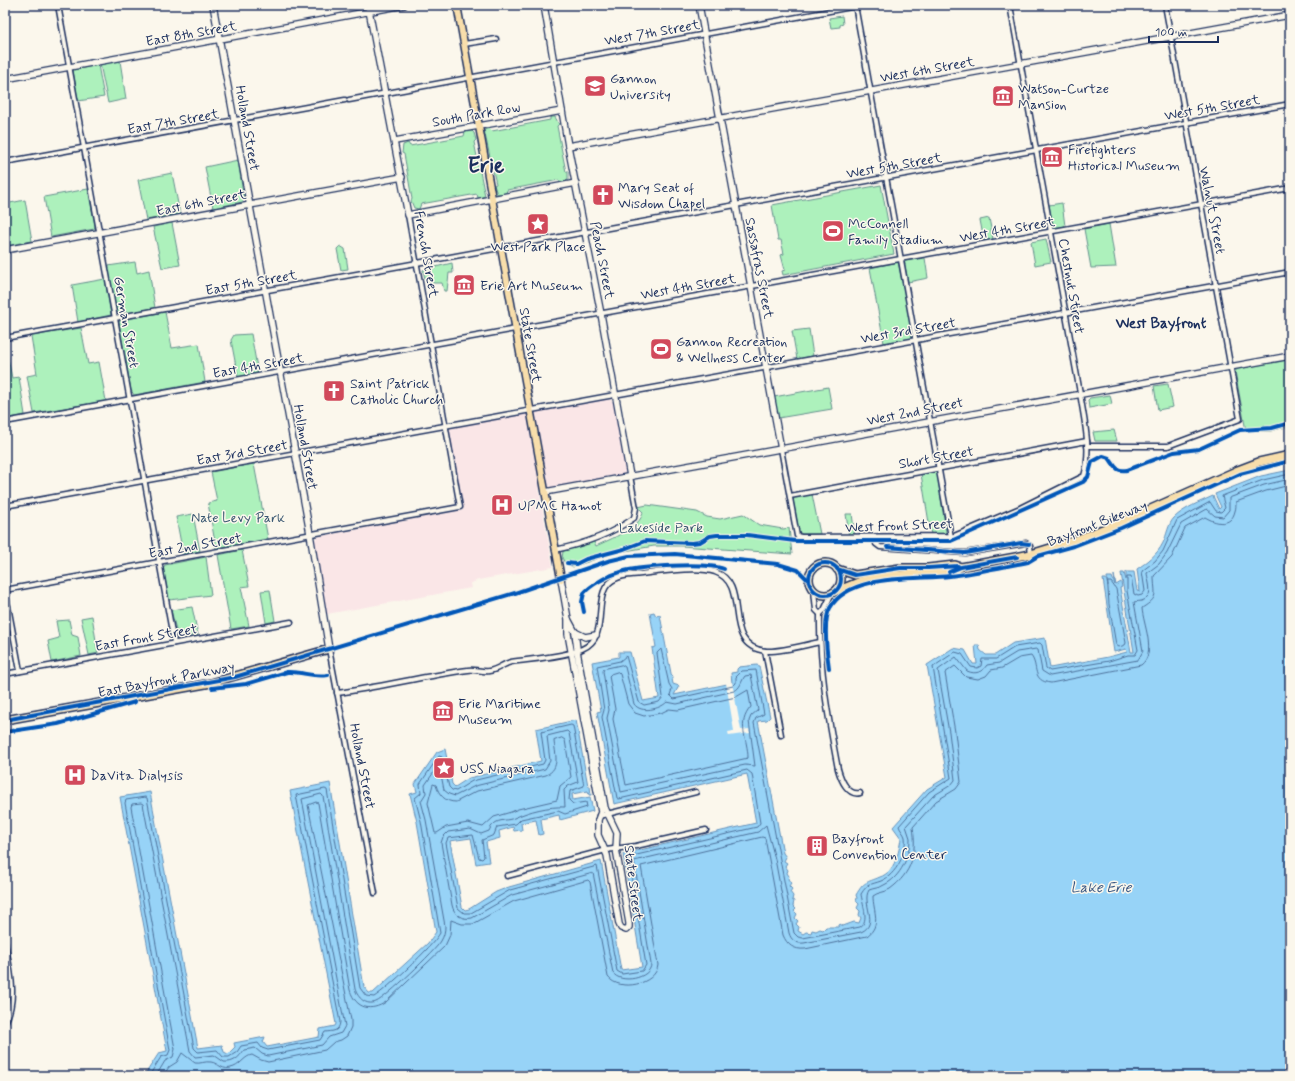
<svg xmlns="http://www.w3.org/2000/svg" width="1295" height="1081" viewBox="0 0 1295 1081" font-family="Mynerve,sans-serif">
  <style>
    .built { fill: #fae6e7 }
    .green { fill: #adf1bc; stroke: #64908d }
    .water { fill: #97d3f7; stroke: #6591ba }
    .pier { fill: #fbf7ec }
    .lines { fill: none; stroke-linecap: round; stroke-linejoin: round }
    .shore { stroke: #4d719b; stroke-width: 1 }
    .street-casing { stroke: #1b2f5e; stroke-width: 7 }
    .secondary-casing { stroke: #1b2f5e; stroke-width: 8 }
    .primary-casing { stroke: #1b2f5e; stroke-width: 9 }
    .highway-casing { stroke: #1b2f5e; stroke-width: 10 }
    .street { stroke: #fbf7ec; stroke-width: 4 }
    .secondary { stroke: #fbf7ec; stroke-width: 5.5 }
    .primary { stroke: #f8deab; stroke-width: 6 }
    .highway { stroke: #f8deab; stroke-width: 7 }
    .cycleway-casing { stroke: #fbf7ec; stroke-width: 6 }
    .cycleway { stroke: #0057b8; stroke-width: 4 }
    .labels { text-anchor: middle; stroke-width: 3; stroke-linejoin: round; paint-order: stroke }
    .street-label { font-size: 14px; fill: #1b2f5e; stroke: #fbf7ec }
    .poi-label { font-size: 14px; fill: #1b2f5e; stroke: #fbf7ec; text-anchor: start }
    .park-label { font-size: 14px; fill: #385671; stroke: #fbf7ec }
    .neighbourhood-label { font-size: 15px; font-weight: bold; fill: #1b2f5e; stroke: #fbf7ec }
    .water-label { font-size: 15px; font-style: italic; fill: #3a5884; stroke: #fbf7ec }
    .town-label { font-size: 22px; font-weight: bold; fill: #1b2f5e; stroke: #fbf7ec }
  </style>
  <rect width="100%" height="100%" fill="#fbf7ec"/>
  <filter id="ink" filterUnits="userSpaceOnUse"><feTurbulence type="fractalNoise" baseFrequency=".025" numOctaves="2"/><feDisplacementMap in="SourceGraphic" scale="8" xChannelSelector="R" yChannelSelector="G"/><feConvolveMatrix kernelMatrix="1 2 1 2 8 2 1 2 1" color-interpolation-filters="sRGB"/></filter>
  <g filter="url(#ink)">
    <polygon class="built" points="609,399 613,402 626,471 624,474 539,490 553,567 478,580 470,584 471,588 327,614 314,543 316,537 463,510 449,430 450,428"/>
    <g class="green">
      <polygon points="842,16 843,24 840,25 840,27 831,28 829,18"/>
      <polygon points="120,61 126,99 108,103 100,64"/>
      <polygon points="98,65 104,97 78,101 73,70"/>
      <polygon points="550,117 555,117 559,124 557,126 566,172 568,172 568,180 561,183 559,180 507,190 506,193 497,194 494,185 496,184 484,130 489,128 492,131 550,120"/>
      <polygon points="472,131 474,133 476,140 474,142 485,196 478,198 477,194 421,204 419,209 414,208 411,201 412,199 404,154 402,153 403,145 408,143 410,146 464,136 465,132"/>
      <polygon points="238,160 244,200 242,202 213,208 205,167"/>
      <polygon points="172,173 180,214 146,220 138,180"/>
      <polygon points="881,185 894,254 783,275 782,271 785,270 781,255 784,254 781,240 778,240 772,205"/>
      <polygon points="88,189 95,226 94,229 51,237 44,197"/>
      <polygon points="25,200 32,241 5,246 5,204"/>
      <polygon points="1062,203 1065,226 1053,228 1049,205"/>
      <polygon points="989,218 993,239 984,241 980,220"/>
      <polygon points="172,223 180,265 162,268 153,227"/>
      <polygon points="1109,224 1116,267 1091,268 1084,229"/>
      <polygon points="1046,239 1051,262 1035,265 1031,242"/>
      <polygon points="340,246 345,249 348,269 341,270 337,249"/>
      <polygon points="925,258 928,278 908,282 904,261"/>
      <polygon points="135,262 137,273 149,270 155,308 120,314 116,311 108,266"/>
      <polygon points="898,262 914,339 884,343 870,268"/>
      <polygon points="452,263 453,273 449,273 447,291 444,291 442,283 426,283 423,270"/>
      <polygon points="105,279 111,315 78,322 72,285"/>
      <polygon points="165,312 172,348 199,344 205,382 134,395 131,390 119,322 121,320"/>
      <polygon points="81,328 88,364 99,362 106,401 34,413 27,376 37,374 31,336"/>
      <polygon points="809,329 813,356 797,359 792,331"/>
      <polygon points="251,334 258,373 238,377 231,340 234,335"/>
      <polygon points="5,343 12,378 19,377 25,415 5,419"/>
      <polygon points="1290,359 1290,426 1271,431 1246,431 1235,371 1238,369"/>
      <polygon points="1168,384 1173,407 1158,410 1154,386"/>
      <polygon points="828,387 832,409 778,418 774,397"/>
      <polygon points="1110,395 1112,404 1089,408 1088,400 1090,398"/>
      <polygon points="1114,430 1117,441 1095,441 1093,432"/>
      <polygon points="254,464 268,539 216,548 208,503 217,501 211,472"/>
      <polygon points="933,471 937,472 946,532 943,535 931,535 921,474"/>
      <polygon points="812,494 820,534 802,534 799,532 793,500 794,497"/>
      <path d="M647,505L697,512L707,517L720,519L743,514L759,525L783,529L789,528L792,554L681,546H654L614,553L573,567L565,563L562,558L563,551L594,542L596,546C610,539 641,528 643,512L638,507Z"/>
      <polygon points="193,514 200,551 183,554 176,517"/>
      <polygon points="846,514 852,514 855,535 849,535"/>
      <polygon points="242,550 249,586 241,587 249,626 231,629 218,555"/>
      <polygon points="206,557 211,595 169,600 163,568 165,565"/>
      <polygon points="270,590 275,621 266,623 261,591"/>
      <polygon points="192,607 198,635 178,638 171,610"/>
      <polygon points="92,616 98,653 89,655 81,618"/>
      <polygon points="69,620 72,635 78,637 81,656 52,662 48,641 59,638 56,621"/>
    </g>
    <path class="water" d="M1290,470V1076H144L159,1053L167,1051L120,797L150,792L198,1048L222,1045L224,1052L228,1054L235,1047L234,1043L265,1037L263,1042L267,1047L319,1037L320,1029L335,1026L336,1024L290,791L330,783L364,987L369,993H373L428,943L436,932L417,822L410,794L417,792L415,784L437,752L445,749L452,784L455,787L469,778L541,761L536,729L576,720L588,786H590L591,795H589L588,791L572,794L573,800L590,797L593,811L560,820L559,815L541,819L543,834L539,835L536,820L521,823L522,830L514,831L513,827L499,831L500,838L486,842L489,862L476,864L471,838L450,841L462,907L465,910L469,909L496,892L509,887L601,861L621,970L642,967L623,854L756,823L747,774L614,804L597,712L601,711L592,662L619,657V652H630L643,701L659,698L652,648L656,647L650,613L654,612L656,616L660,615L673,684L679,686L674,695L732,683L731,673L737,672V669L739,667L757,665L759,666L770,717L767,720L758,721L783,853L786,857L784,861L787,863L785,866L788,870L787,873L789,876L788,879L791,883L789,886L792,889L790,892L793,896L792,900L794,901L793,906L796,909L794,911L797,914L795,918L798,921L796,924L799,927L798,931L803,934L806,932L811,933L812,930L816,931L820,929L823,930L826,927H838L840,924L843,926L854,922L859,923L861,918L859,915L860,911L857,908L859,904L856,901L857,898L856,895C864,881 866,883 880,877C895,872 899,852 901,838L893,827L927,789L947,777L927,665L953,648L965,650L973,664H977L975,645H979L980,650L986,655H995L1013,643L1045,638L1050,668L1108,657L1127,652L1126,649L1114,652L1103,579H1106L1108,586L1107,577H1112L1115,585L1114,575L1116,585L1121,582L1122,587L1120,588L1131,652H1134L1121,573H1124L1126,580V572H1134L1137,591L1140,592L1137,569C1147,562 1157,555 1163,543C1167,535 1168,524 1174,518C1184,508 1200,502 1213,496L1219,509L1221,507L1215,494L1261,476Z"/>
    <polygon class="pier" points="732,682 741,730 749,729 750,733 729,736 728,732 734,731 726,683"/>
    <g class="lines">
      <g class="shore">
        <polygon points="1108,582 1111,582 1116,589 1126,643 1125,645 1119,647 1116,645 1109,604"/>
        <path d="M622,665L625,667L634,704C641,714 660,709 667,702L677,704L734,691C741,688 741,681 745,676L751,675L758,710L751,716L749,721L755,766L745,765L621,792L607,718L609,710L603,671L604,669Z"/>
        <path d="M618,672L620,674L628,704L635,713L644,716L661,713L669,709L678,710L736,697L748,690L751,707C736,724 748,738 748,758L626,785L613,719L615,709L609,676L611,674Z"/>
        <path d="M562,738L565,740L571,777L560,786L557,800L518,809L511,812L494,817L483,827L468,823L446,827L437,833H435L428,803L433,784L436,785C439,795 445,802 456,802L477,791L546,775C561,768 555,754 554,741Z"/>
        <path d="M149,1076L161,1057L168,1055L170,1050L125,803L126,800L145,797L147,798L194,1048L198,1052L217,1050L223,1057H229L237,1052L241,1046L258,1043L262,1048L268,1050L320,1040L325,1032C333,1031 339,1032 340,1022L296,795L325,789L327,790L360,988L366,996L374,997C387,989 433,946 440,933L421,821L415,798L421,793L420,784L439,756L442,757L449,787L452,790L456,791L472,781L543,764L545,760L541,732L571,725L573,726L584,786L570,791L569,800L573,804L586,802L587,807L565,814L558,811L521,819L516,824L497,827L494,835L482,840L484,857L482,859L479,858L473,835L448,838L446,843L458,908L464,913H471L510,890L597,866L617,971L622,974L642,971L646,965L628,857L757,827L760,823L752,774L747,770L619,799L617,798L602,717L604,710L597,666L620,661L626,656L639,702L644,705L659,702L663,697L657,653L661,649L669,684L672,689L670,695L674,699L733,686L736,683V677L742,671L756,670L764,714L756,718L754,723L794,933L798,937L803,938L860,927C870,921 862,903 861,894C868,883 870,885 881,881C896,875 907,853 905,837C904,833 900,830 899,826L929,792L951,778L933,667L955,652L962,654L971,667L977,668L981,666L982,659H996L1015,647L1040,643L1042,645L1046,668L1050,671L1109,661L1128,655H1135L1138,650L1127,591V577H1131L1134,594L1138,596L1142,595L1145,591L1142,571L1155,561L1163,551L1177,520L1210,502L1216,511L1221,512L1225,508L1222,496L1263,480L1290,474"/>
        <path d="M156,1076L165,1061L173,1057L175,1049L131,807L132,804L141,803L143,804L190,1051L195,1057L214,1055L224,1062C233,1063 239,1058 244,1050L255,1048L262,1054L268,1056L322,1045L329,1037L341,1033L345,1026L302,799L321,794L323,796L355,989C358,998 366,1006 376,1002C386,998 436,950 441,941C444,936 445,931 445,926L426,820L421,801L426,793L425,785L436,769H440L444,790L449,794L455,796L475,786L545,769L550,761L547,736L567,731L569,733L578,782L568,786L564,790L565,807C549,806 529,811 514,818C508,821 499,819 494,824C491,826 490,829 489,831L481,834L470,829L448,832L443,837L441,843L452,905C454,915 462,920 472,918L512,895L593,873L613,973C620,984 651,979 651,964L634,861L758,832L766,825L775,859L789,933C791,940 796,944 804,943L861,932C880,924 861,903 869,890C874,888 880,888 884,885C901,877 910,856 910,838C909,834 907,830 906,826L933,796L951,785L955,780L949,732L938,670L956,657L967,671C976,675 982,672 987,665L999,663L1017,652L1036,649L1038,650L1042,671L1050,676L1138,660L1143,651L1134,602C1137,601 1140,602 1144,600C1154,596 1148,581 1147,573L1159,564L1167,553L1181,524L1207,509L1215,516L1223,517L1229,510V498L1264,485L1290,479"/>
        <path d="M163,1076L169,1067L177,1062L182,1053L195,1063C200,1064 205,1061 211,1062C219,1063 222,1072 234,1067C241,1064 245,1056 252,1055L261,1060L268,1062L325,1050L334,1042L341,1040L347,1036L351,1027V1020L308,805L316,802L318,803L350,990C356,1009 371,1012 386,1002L445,946L450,935L451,920L462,924H473L514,901L588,880L590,882L608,977C619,992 656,985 658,965L641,866L762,837L765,838L783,935C787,945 794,950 805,949L867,936C882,925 873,911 873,896C878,892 884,893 890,889C912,873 917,853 913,827L936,801L956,789L961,782L955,732L945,673L955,666L966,677L978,679L986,676L991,670L1002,668L1019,658L1031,656C1039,666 1031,681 1051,683L1141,665C1157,653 1143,624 1142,608C1160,597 1154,594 1154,576L1172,557L1185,528L1205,517C1215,523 1231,528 1235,511C1236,508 1236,505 1236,502L1266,491L1290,485"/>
      </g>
      <g class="street-casing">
        <g id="street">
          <polyline points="58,5 174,643"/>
          <polyline points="855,5 951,537"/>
          <polyline points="464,44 496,39"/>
          <polyline points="349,100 862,5"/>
          <polyline points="5,162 345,100"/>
          <polyline points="5,338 1290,104"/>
          <polyline points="5,422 1290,188"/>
          <polyline points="1087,446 1168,446 1240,419 1165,5"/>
          <path d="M781,449L797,536L801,537L954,536L1020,508L1084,476C1092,450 1084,420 1080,393L1010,5"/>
          <polyline points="790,496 1087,441"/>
          <polyline points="5,506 1290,272"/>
          <polyline points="875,538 876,544 880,547 965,553 1026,543 1030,546 1031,554"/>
          <path d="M555,550C584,544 610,535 634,518L636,508L630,476"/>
          <polyline points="5,590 460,507 408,215"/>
          <polyline points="5,590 20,671"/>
          <path d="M814,591L816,610L820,614C819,667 828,717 838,769C841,780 848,796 860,793"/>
          <polyline points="820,614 824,610 832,593"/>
          <polyline points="329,649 375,893"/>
          <polyline points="765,651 781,735"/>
          <polyline points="5,674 291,622"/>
          <path d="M337,693C381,687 424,676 468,670C475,669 482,672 489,671C497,670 503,664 511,662C530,659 565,657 582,649C618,634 579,579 631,575C652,573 697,565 715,572C752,584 719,646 766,651C781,652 805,645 820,642"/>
          <polyline points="599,816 696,792"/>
          <polyline points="507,876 606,850 636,846 706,830"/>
          <path d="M5,943C10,969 18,998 5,1023"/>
        </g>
      </g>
      <g class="secondary-casing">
        <g id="secondary">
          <polyline points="213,5 309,528 329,649"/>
          <polyline points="368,5 408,215 576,183"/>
          <polyline points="544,5 568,146 601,314 630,476"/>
          <polyline points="699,5 781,449"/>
          <polyline points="5,79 404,5"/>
          <polyline points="395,141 562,111"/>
          <polyline points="568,146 1290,15"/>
          <polyline points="5,250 402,177"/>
          <polyline points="545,492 1290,356"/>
          <polyline points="561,579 568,619 568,634 601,812 598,820 598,835 607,855 619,924 621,928 626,930 629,927 629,923 616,849 617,833 605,808 578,657 575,632 568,619"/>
          <polyline points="575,632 585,637 596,635"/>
        </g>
      </g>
      <g class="primary-casing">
        <polyline id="primary" points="457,5 561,579"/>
      </g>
      <g class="highway-casing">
        <g id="highway">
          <circle cx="825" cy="579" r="16"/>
          <polyline points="837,569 855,575 900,568 928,568 955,565 961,567"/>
          <polyline points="834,592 861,581 886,576 954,571 961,567 1031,554 1073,541 1135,516 1238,470 1259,462 1290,455"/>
          <polyline points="5,720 211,683 329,649"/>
        </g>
      </g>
      <use href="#street" class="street"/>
      <use href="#secondary" class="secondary"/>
      <use href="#primary" class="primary"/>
      <use href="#highway" class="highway"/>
      <g class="cycleway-casing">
        <g id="cycleway">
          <polyline points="887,547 965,553 1021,543 1029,544"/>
          <path d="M567,563L576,564L586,559L624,549L645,541L692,543L700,542L710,536L717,535H747L795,541H951L1083,482L1088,477L1092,462L1103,456L1109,458C1115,465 1115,472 1127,470L1174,452L1199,449L1240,430L1272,428L1290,423"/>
          <circle cx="825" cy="579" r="16"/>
          <polyline points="837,569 855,575 900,568 928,568 958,566"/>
          <polyline points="949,572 961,567 1017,557"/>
          <path d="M584,612L582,602L584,593C591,585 607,576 618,573C636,566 706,562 724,569"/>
          <path d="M829,668C827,654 823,620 830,608C850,573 916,580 950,576C976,573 1002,567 1028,562L1038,556L1074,546L1121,528L1240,474L1290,461"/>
          <path d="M212,688L246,684L287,672C302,671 313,678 328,675"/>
          <polyline points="5,720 235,677 515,593 608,561 629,556 675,554 778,564 798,570 809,581"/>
          <polyline points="5,732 58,724 135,702"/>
        </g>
      </g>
      <use href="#cycleway" class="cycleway"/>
    </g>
  </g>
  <defs>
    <g id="university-square" transform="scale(1.15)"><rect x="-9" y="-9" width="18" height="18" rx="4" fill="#d1495b" stroke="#fbf7ec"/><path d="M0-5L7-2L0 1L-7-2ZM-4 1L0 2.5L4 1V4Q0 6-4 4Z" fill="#fff"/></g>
    <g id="museum-square" transform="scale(1.15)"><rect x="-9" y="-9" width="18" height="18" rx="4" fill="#d1495b" stroke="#fbf7ec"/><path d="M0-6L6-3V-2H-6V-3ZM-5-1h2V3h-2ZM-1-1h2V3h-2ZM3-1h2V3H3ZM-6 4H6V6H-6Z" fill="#fff"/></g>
    <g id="church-square" transform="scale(1.15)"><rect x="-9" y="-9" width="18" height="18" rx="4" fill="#d1495b" stroke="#fbf7ec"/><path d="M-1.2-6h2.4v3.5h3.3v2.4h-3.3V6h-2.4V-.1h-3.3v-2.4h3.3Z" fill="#fff"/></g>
    <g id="sight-square" transform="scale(1.15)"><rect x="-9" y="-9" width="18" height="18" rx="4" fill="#d1495b" stroke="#fbf7ec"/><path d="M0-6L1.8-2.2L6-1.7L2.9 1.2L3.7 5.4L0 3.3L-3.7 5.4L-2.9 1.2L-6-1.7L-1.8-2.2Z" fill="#fff"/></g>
    <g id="stadium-square" transform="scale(1.15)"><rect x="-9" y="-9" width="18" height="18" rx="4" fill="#d1495b" stroke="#fbf7ec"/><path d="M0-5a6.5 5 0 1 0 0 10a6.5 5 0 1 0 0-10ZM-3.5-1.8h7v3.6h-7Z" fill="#fff"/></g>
    <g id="hospital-square" transform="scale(1.15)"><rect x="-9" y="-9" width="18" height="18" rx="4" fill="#d1495b" stroke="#fbf7ec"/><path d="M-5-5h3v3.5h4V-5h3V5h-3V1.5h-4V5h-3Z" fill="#fff"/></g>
    <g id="building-square" transform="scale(1.15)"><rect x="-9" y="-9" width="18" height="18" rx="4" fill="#d1495b" stroke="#fbf7ec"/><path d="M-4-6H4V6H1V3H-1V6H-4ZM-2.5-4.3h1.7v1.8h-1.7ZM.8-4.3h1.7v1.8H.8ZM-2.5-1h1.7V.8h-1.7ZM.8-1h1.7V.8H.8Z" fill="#fff"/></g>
  </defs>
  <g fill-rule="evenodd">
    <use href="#university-square" x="595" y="86"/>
    <use href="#museum-square" x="1003" y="96"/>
    <use href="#museum-square" x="1052" y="157"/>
    <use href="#church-square" x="603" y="195"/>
    <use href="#sight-square" x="538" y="224"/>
    <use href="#stadium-square" x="833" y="231"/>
    <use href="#museum-square" x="464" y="285"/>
    <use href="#stadium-square" x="661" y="349"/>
    <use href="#church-square" x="334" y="391"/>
    <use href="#hospital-square" x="502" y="505"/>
    <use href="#museum-square" x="443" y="711"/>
    <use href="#sight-square" x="444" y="768"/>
    <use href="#hospital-square" x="75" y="775"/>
    <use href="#building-square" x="817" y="846"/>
  </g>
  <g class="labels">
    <g class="street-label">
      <text transform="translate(652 32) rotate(-10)" y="5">West 7th Street</text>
      <text transform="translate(191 33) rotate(-10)" y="5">East 8th Street</text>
      <text transform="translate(927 69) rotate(-10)" y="5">West 6th Street</text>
      <text transform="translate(1212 107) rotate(-10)" y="5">West 5th Street</text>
      <text transform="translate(476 114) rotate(-10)" y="5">South Park Row</text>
      <text transform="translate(173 121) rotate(-10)" y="5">East 7th Street</text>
      <text transform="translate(248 128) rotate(80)" y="5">Holland Street</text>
      <text transform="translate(894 165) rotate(-10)" y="5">West 5th Street</text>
      <text transform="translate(201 202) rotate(-11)" y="5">East 6th Street</text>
      <text transform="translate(1213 210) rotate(79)" y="5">Walnut Street</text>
      <text transform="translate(1007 229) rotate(-10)" y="5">West 4th Street</text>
      <text transform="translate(427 254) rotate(80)" y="5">French Street</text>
      <text transform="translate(603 260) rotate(79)" y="5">Peach Street</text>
      <text transform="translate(760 268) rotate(79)" y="5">Sassafras Street</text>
      <text transform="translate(251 282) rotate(-10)" y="5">East 5th Street</text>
      <text transform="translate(688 286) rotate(-10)" y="5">West 4th Street</text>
      <text transform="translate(1072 286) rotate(80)" y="5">Chestnut Street</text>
      <text transform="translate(127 322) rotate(80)" y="5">German Street</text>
      <text transform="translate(908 330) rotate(-10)" y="5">West 3rd Street</text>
      <text transform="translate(531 345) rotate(80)" y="5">State Street</text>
      <text transform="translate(258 365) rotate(-10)" y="5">East 4th Street</text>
      <text transform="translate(915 411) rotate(-11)" y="5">West 2nd Street</text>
      <text transform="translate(306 447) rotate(80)" y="5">Holland Street</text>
      <text transform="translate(242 452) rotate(-10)" y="5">East 3rd Street</text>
      <text transform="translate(936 457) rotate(-10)" y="5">Short Street</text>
      <text transform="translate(1097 523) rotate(-21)" y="5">Bayfront Bikeway</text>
      <text transform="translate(899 525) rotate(-2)" y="5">West Front Street</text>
      <text transform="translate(195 545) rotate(-10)" y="5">East 2nd Street</text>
      <text transform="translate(146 637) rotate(-10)" y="5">East Front Street</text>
      <text transform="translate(166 679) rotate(-11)" y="5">East Bayfront Parkway</text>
      <text transform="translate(363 766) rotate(79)" y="5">Holland Street</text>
      <text transform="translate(634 883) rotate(83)" y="5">State Street</text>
    </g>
    <g class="poi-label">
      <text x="610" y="83">Gannon<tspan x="610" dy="16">University</tspan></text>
      <text x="1018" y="93">Watson-Curtze<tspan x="1018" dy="16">Mansion</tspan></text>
      <text x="1068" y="154">Firefighters<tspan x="1068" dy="16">Historical Museum</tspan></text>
      <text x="618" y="192">Mary Seat of<tspan x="618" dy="16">Wisdom Chapel</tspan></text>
      <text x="848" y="228">McConnell<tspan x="848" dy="16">Family Stadium</tspan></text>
      <text x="538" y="251" text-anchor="middle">West Park Place</text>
      <text x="480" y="290">Erie Art Museum</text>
      <text x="676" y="346">Gannon Recreation<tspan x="676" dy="16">&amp; Wellness Center</tspan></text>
      <text x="350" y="388">Saint Patrick<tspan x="350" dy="16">Catholic Church</tspan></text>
      <text x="518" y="510">UPMC Hamot</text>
      <text x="458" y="708">Erie Maritime<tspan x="458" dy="16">Museum</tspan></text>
      <text x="460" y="773">USS Niagara</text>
      <text x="90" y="780">DaVita Dialysis</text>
      <text x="832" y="843">Bayfront<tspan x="832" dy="16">Convention Center</tspan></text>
    </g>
    <g class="park-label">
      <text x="238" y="522">Nate Levy Park</text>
      <text x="661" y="532">Lakeside Park</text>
    </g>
    <g class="neighbourhood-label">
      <text x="1161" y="328">West Bayfront</text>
    </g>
    <g class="water-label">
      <text x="1101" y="892">Lake Erie</text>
    </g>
    <g class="town-label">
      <text x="486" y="172">Erie</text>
    </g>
  </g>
  <rect width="1295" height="1081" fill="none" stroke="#fbf7ec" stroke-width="20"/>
  <rect x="10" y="10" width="1275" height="1061" fill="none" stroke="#1b2f5e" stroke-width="1.5" filter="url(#ink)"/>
  <path d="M1149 36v6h69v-6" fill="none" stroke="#1b2f5e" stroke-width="2"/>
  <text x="1155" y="36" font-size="12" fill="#1b2f5e" stroke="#fbf7ec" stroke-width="3" paint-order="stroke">100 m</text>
</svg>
